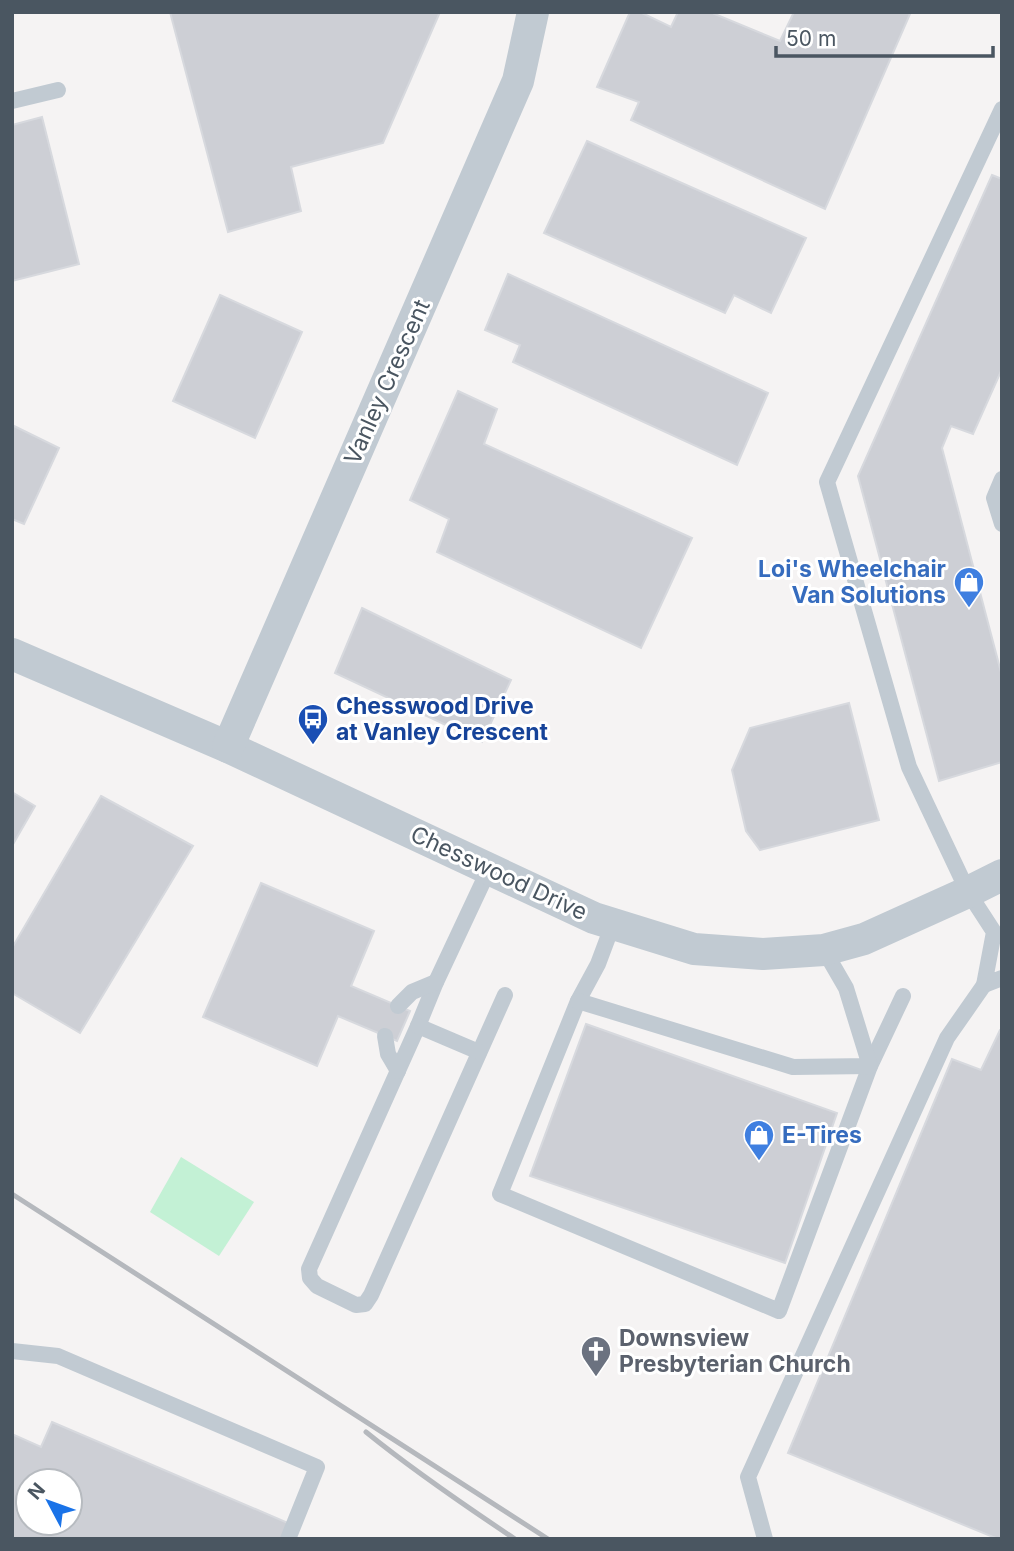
<svg xmlns="http://www.w3.org/2000/svg" width="1014" height="1551" viewBox="0 0 1014 1551" font-family="Inter,sans-serif">
  <style>
    .green { fill: #c3f1d5 }
    .building { fill: #cdcfd5; stroke: #d7d9de; stroke-width: 2; fill-rule: evenodd }
    .lines { fill: none; stroke-linecap: round; stroke-linejoin: round }
    .lane { stroke: #c1cad2; stroke-width: 16 }
    .street { stroke: #c1cad2; stroke-width: 32 }
    .rail { stroke: #b5b8bd; stroke-width: 5 }
    .labels { text-anchor: middle; stroke-width: 6; stroke-linejoin: round; paint-order: stroke }
    .street-label { font-size: 23px; fill: #4a5661; stroke: #fff }
    .shop-label { font-size: 23px; font-weight: bold; fill: #366cbe; stroke: #fff; text-anchor: end }
    .transit-label { font-size: 23px; font-weight: bold; fill: #164399; stroke: #fff; text-anchor: start }
    .worship-label { font-size: 23px; font-weight: bold; fill: #5b616d; stroke: #fff; text-anchor: start }
  </style>
  <rect width="100%" height="100%" fill="#f5f3f3"/>
  <polygon class="green" points="181,1157 254,1202 219,1256 150,1212"/>
  <g class="building">
    <polygon points="170,12 440,12 383,143 291,167 301,211 228,232"/>
    <polygon points="630,12 640,12 671,27 678,12 710,12 780,41 794,12 906,12 910,14 825,209 631,120 639,102 597,87"/>
    <polygon points="42,117 79,264 12,281 12,125"/>
    <polygon points="587,141 806,238 771,313 734,295 725,313 544,233"/>
    <polygon points="992,175 1002,179 1002,369 973,434 951,426 942,448 1002,676 1002,762 939,781 858,476"/>
    <polygon points="508,274 768,393 737,465 513,362 520,345 485,330"/>
    <polygon points="220,295 302,332 255,438 173,401"/>
    <polygon points="458,391 497,409 484,444 692,538 641,648 437,552 449,519 410,500"/>
    <polygon points="12,425 59,448 24,524 12,519"/>
    <polygon points="362,608 511,680 482,742 335,673"/>
    <polygon points="849,703 879,820 760,850 746,831 732,770 750,728"/>
    <polygon points="12,792 35,806 12,846"/>
    <polygon points="101,796 193,846 80,1033 12,993 12,948"/>
    <polygon points="261,883 374,931 351,986 410,1011 397,1041 338,1016 317,1066 203,1017"/>
    <polygon points="586,1024 837,1113 785,1263 530,1176"/>
    <polygon points="1002,1029 1002,1539 998,1539 788,1453 952,1059 981,1070 1000,1030"/>
    <path d="M52,1422L288,1523L282,1539H12V1434L41,1447ZM28,1481H70V1523H28Z"/>
  </g>
  <g class="lines">
    <g class="lane">
      <polyline points="12,101 58,90"/>
      <polyline points="1002,109 827,482 909,767 968,892 994,932 984,985 1002,978"/>
      <polyline points="1002,479 994,498 1002,524"/>
      <polyline points="489,869 436,982 418,1026 309,1269 310,1278 317,1286 356,1305 365,1304 371,1295 505,995"/>
      <polyline points="613,924 598,964 578,1001 500,1194 779,1311 870,1066 903,996"/>
      <polyline points="578,1001 793,1067 870,1066 846,988 824,950"/>
      <polyline points="398,1006 412,992 436,982"/>
      <polyline points="418,1026 479,1052"/>
      <polyline points="385,1036 388,1054 398,1071"/>
      <polyline points="12,1351 58,1356 317,1467 288,1539"/>
      <polyline points="765,1539 748,1477 947,1038 984,985"/>
    </g>
    <g class="street">
      <polyline points="12,654 228,747 594,918 694,949 763,954 824,950 864,939 968,892 1002,875"/>
      <polyline points="228,747 518,81 533,12"/>
    </g>
    <g class="rail">
      <polyline points="12,1194 548,1539"/>
      <path d="M366,1432C414,1471 464,1505 515,1539"/>
    </g>
  </g>
  <defs>
    <g id="shop-pin" transform="scale(1.575)"><path d="M0 17L-7.5 6A9.5 9.5 0 1 1 7.5 6Z" fill="#3f7fe0" stroke="#fff"/><path d="M-5-2.5h2.3a2.7 3.5 0 0 1 5.4 0H5L5.5 6h-11ZM-1.5-2.5h3a1.5 2.3 0 0 0-3 0Z" fill="#fff"/></g>
    <g id="bus-pin" transform="scale(1.575)"><path d="M0 17L-7.5 6A9.5 9.5 0 1 1 7.5 6Z" fill="#1a4fb4" stroke="#fff"/><path d="M-5-6H5V4H4V6H2V4H-2V6H-4V4H-5ZM-3.5-4V0h7V-4ZM-3.5 1.2v1.5H-2V1.2ZM2 1.2v1.5H3.5V1.2Z" fill="#fff"/></g>
    <g id="church-pin" transform="scale(1.575)"><path d="M0 17L-7.5 6A9.5 9.5 0 1 1 7.5 6Z" fill="#6b7280" stroke="#fff"/><path d="M-1.2-6h2.4v3.5h3.3v2.4h-3.3V6h-2.4V-.1h-3.3v-2.4h3.3Z" fill="#fff"/></g>
  </defs>
  <g fill-rule="evenodd">
    <use href="#shop-pin" x="969" y="582"/>
    <use href="#bus-pin" x="313" y="719"/>
    <use href="#shop-pin" x="759" y="1135"/>
    <use href="#church-pin" x="596" y="1351"/>
  </g>
  <g class="labels">
    <g class="street-label">
      <text transform="translate(387 382) rotate(-66)" y="8">Vanley Crescent</text>
      <text transform="translate(499 873) rotate(25)" y="8">Chesswood Drive</text>
    </g>
    <g class="shop-label">
      <text x="946" y="577">Loi's Wheelchair<tspan x="946" dy="26">Van Solutions</tspan></text>
      <text x="782" y="1143" text-anchor="start">E-Tires</text>
    </g>
    <g class="transit-label">
      <text x="336" y="714">Chesswood Drive<tspan x="336" dy="26">at Vanley Crescent</tspan></text>
    </g>
    <g class="worship-label">
      <text x="619" y="1346">Downsview<tspan x="619" dy="26">Presbyterian Church</tspan></text>
    </g>
  </g>
  <rect width="1014" height="1551" fill="none" stroke="#4a5661" stroke-width="28"/>
  <g transform="translate(49 1502) rotate(311)"><circle r="33" fill="#ffffff" stroke="#b7bbc0" stroke-width="2"/>
  <path d="M0-5L12 26L0 18L-12 26Z" fill="#1a73e8"/>
  <text y="-10" font-size="19" font-weight="bold" text-anchor="middle" fill="#4a5661">N</text>
  </g>
  <path d="M776 46v10h217v-10" fill="none" stroke="#4a5661" stroke-width="3.5"/>
  <text x="786" y="46" font-size="21" fill="#4a5661" stroke="#ffffff" stroke-width="5" paint-order="stroke">50 m</text>
</svg>
